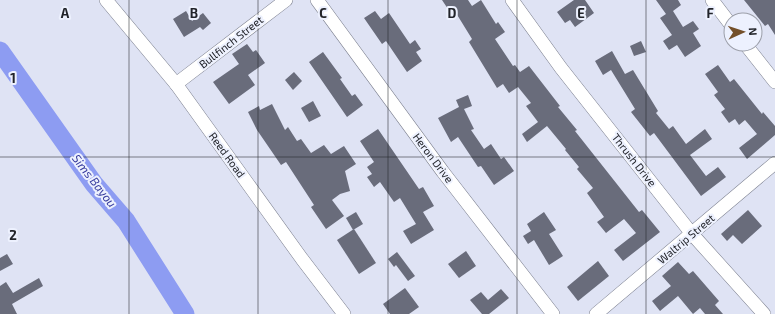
<svg xmlns="http://www.w3.org/2000/svg" width="775" height="314" viewBox="0 0 775 314" font-family="'Exo 2',sans-serif">
  <style>
    .lines { fill: none; stroke-linecap: round; stroke-linejoin: round }
    .river { stroke: #8d9cf2; stroke-width: 19 }
    .building { fill: #696c7b }
    .minor-casing { stroke: #7b7f8e; stroke-width: 14 }
    .minor { stroke: #fff; stroke-width: 13 }
    .grid { fill: none; stroke: #22242a; stroke-width: 1; stroke-opacity: 0.55 }
    .labels { text-anchor: middle; stroke-width: 4; stroke-linejoin: round; paint-order: stroke }
    .street-label { font-size: 11px; fill: #22242a; stroke: #edf1fe }
    .water-label { font-size: 12px; font-style: italic; fill: #373c9e; stroke: #edf1fe }
    .grid-label { font-size: 13px; text-anchor: middle; font-weight: bold; fill: #22242a; stroke: #edf1fe; stroke-width: 4; stroke-linejoin: round; paint-order: stroke }
  </style>
  <rect width="100%" height="100%" fill="#dfe3f4"/>
  <g class="lines">
    <polyline class="river" points="0,51 94,184 126,221 185,314"/>
  </g>
  <g class="building">
    <polygon points="442,0 468,0 472,6 481,0 496,24 498,22 505,32 495,39 513,66 515,65 520,72 529,66 560,106 558,107 577,130 575,131 639,212 642,210 660,232 623,261 614,250 636,233 624,219 606,233 597,222 604,217 587,193 593,188 577,169 579,167 565,150 566,149 547,126 527,142 522,134 538,122 526,106 531,103 518,87 509,93 503,84 497,88 469,42 472,39 456,13 452,15"/>
    <polygon points="574,0 585,0 594,13 575,27 570,20 565,23 557,12"/>
    <polygon points="656,0 678,0 681,5 673,11 683,27 693,21 699,29 693,33 701,46 685,57 677,45 669,50 663,41 672,35 660,18 666,14"/>
    <polygon points="744,0 775,0 775,35 768,24 765,26"/>
    <polygon points="186,11 192,21 203,13 211,23 203,30 200,27 184,37 173,19"/>
    <polygon points="375,11 381,19 389,13 410,44 415,40 421,49 416,52 422,61 407,72 386,41 382,44 364,18"/>
    <polygon points="641,41 646,52 634,56 630,46"/>
    <polygon points="247,44 253,52 256,50 265,63 248,75 255,85 229,104 213,82 239,64 232,54"/>
    <polygon points="612,51 625,74 633,70 658,111 656,113 669,129 673,126 686,144 705,129 712,139 690,155 706,176 718,167 726,177 701,196 654,133 650,136 631,112 635,109 611,70 603,75 595,61"/>
    <polygon points="323,52 342,78 340,79 352,96 355,94 363,105 347,117 309,62"/>
    <polygon points="718,65 730,82 734,79 762,114 763,112 775,126 775,135 747,159 739,148 757,134 745,120 739,125 735,119 729,123 721,112 725,109 714,95 718,92 705,74"/>
    <polygon points="294,72 302,81 293,90 285,80"/>
    <polygon points="468,95 472,106 464,109 474,129 471,130 484,149 491,144 501,159 504,157 514,171 494,185 481,166 478,167 458,137 451,142 438,118 459,107 456,100"/>
    <polygon points="313,101 321,116 309,122 301,108"/>
    <polygon points="272,104 285,130 288,127 297,141 301,139 311,153 324,145 331,154 344,146 356,164 345,171 350,191 340,194 332,200 344,216 326,229 311,207 314,205 286,162 281,165 257,130 248,112 259,106 260,110"/>
    <polygon points="378,129 419,189 423,187 434,206 423,212 434,230 411,244 403,231 416,224 400,198 394,202 380,182 374,187 367,177 372,174 367,167 374,162 360,141"/>
    <polygon points="748,210 762,226 742,244 733,235 727,241 721,234"/>
    <polygon points="356,212 363,224 353,230 346,218"/>
    <polygon points="544,212 556,230 549,234 563,256 549,265 534,240 528,244 523,236 531,231 527,224"/>
    <polygon points="354,229 376,263 359,274 337,240"/>
    <polygon points="466,251 476,266 459,278 448,264"/>
    <polygon points="397,252 415,276 408,281 396,265 394,267 388,259"/>
    <polygon points="7,254 13,264 0,271 0,258"/>
    <polygon points="598,261 609,276 578,301 567,287"/>
    <polygon points="678,262 689,274 693,271 719,301 715,305 723,314 705,314 700,308 693,314 678,296 660,311 652,301 671,286 662,276"/>
    <polygon points="39,278 43,286 12,304 17,314 0,314 0,286 6,282 13,293"/>
    <polygon points="405,288 419,307 409,314 390,314 383,304"/>
    <polygon points="501,289 509,298 489,314 482,314 470,300 481,292 488,300"/>
  </g>
  <g class="lines">
    <g class="minor-casing">
      <g id="minor">
        <polyline points="106,0 176,84 302,259 344,314"/>
        <polyline points="317,0 443,172 553,314"/>
        <polyline points="512,0 561,68 692,234 764,314"/>
        <polyline points="712,0 731,25"/>
        <polyline points="745,44 775,82"/>
        <polyline points="176,84 286,0"/>
        <polyline points="596,314 775,163"/>
      </g>
    </g>
    <use href="#minor" class="minor"/>
  </g>
  <path class="grid" d="M129,0V314M258,0V314M388,0V314M517,0V314M646,0V314M0,157H775"/>
  <g class="labels">
    <g class="street-label">
      <text transform="translate(231 42) rotate(-38)" y="4">Bullfinch Street</text>
      <text transform="translate(227 155) rotate(54)" y="4">Reed Road</text>
      <text transform="translate(433 158) rotate(53)" y="4">Heron Drive</text>
      <text transform="translate(634 160) rotate(52)" y="4">Thrush Drive</text>
      <text transform="translate(686 239) rotate(-40)" y="4">Waltrip Street</text>
    </g>
    <g class="water-label">
      <text transform="translate(94 181) rotate(52)" y="4">Sims Bayou</text>
    </g>
  </g>
  <g class="grid-label">
    <text x="65" y="18">A</text>
    <text x="194" y="18">B</text>
    <text x="323" y="18">C</text>
    <text x="452" y="18">D</text>
    <text x="581" y="18">E</text>
    <text x="710" y="18">F</text>
    <text x="13" y="83">1</text>
    <text x="13" y="240">2</text>
  </g>
  <g transform="translate(743 32) rotate(87)"><circle r="19" fill="#edf1fe" stroke="#9c9fa9"/>
  <path d="M0-3L7 15L0 10L-7 15Z" fill="#74502a"/>
  <text y="-6" font-size="11" font-weight="bold" text-anchor="middle" fill="#22242a">N</text>
  </g>
</svg>
